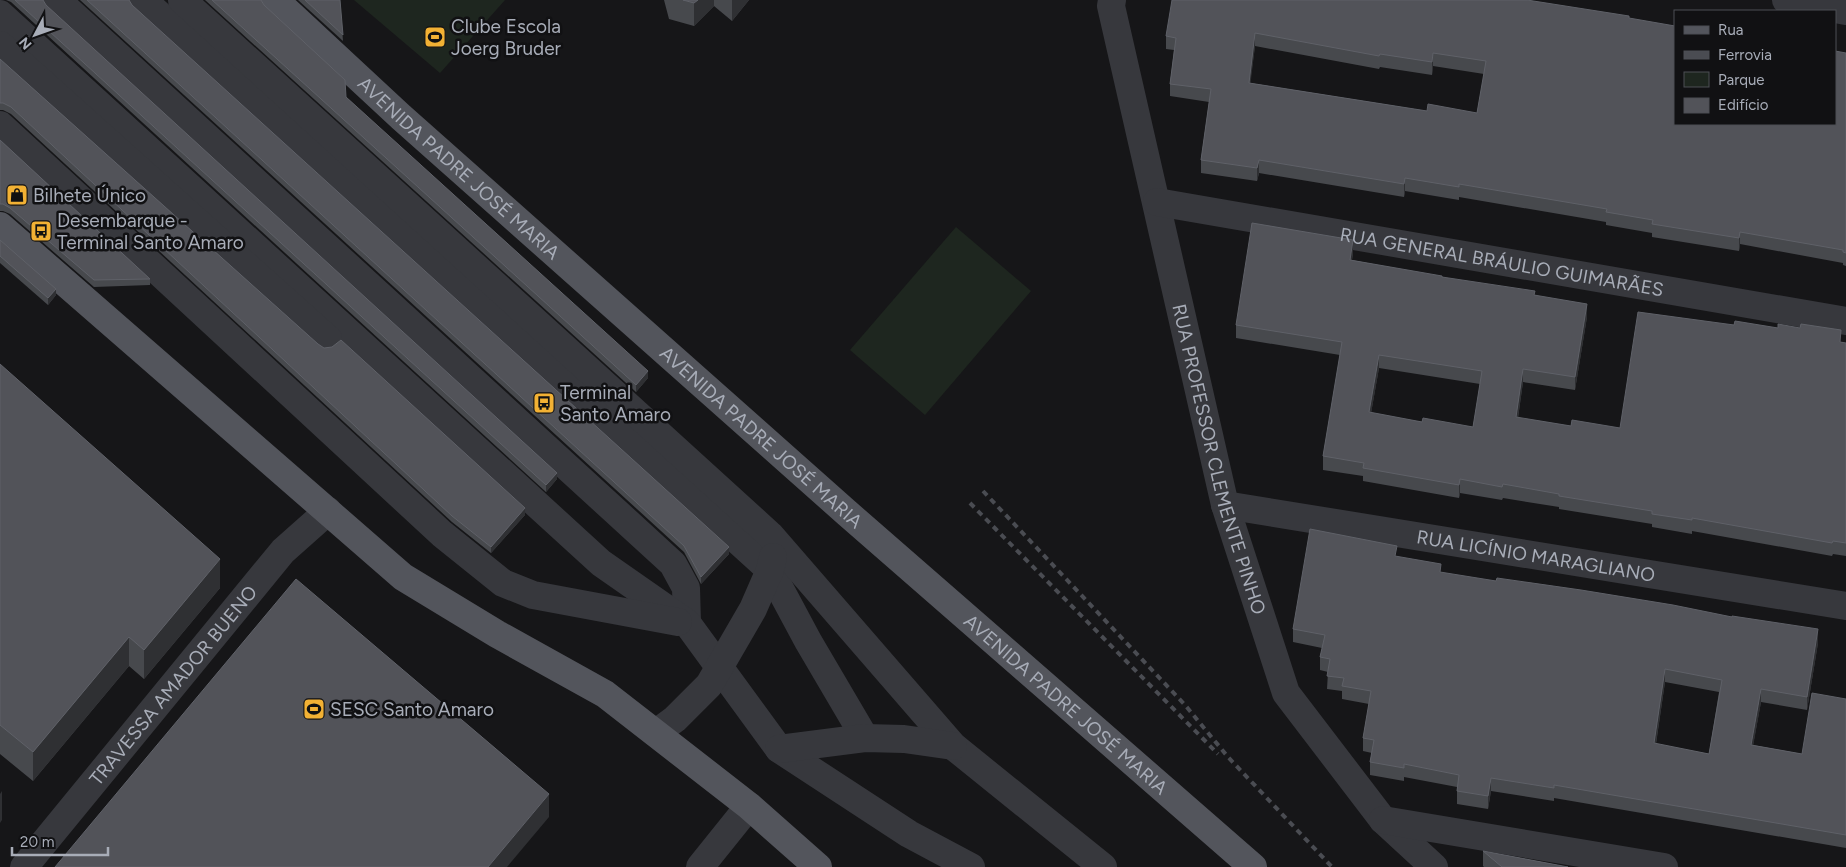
<svg xmlns="http://www.w3.org/2000/svg" width="1846" height="867" viewBox="0 0 1846 867" font-family="Figtree,sans-serif">
  <style>
    .green { fill: #1e261f }
    .lines { fill: none; stroke-linecap: round; stroke-linejoin: round }
    .minor { stroke: #37383d; stroke-width: 28 }
    .major { stroke: #53555c; stroke-width: 28 }
    .rail { stroke: #4a4c52; stroke-width: 4; stroke-dasharray: 6 5; stroke-linecap: butt }
    .wall { fill: #47494d; fill-rule: evenodd }
    .shaded-wall { fill: #2f3033 }
    .building { fill: #525359; stroke: #5f6168; fill-rule: evenodd }
    .labels { text-anchor: middle; stroke-width: 5; stroke-linejoin: round; paint-order: stroke }
    .poi-label { font-size: 19px; fill: #a8adb8; stroke: #111113; text-anchor: start }
    .street-label { font-size: 19px; fill: #a8adb8; stroke: #111113 }
  </style>
  <rect width="100%" height="100%" fill="#161618"/>
  <g class="green">
    <polygon points="354,0 505,0 440,73"/>
    <polygon points="956,227 1031,291 925,415 850,350"/>
  </g>
  <g class="lines">
    <g class="minor">
      <polyline points="57,0 673,564 686,588 687,623"/>
      <polyline points="143,0 770,570 808,641 865,738"/>
      <polyline points="182,0 770,535 953,746 1103,867"/>
      <path id="s1" d="M1112,0L1111,6L1225,505L1286,693L1383,820L1434,867"/>
      <polyline points="1786,0 1846,11"/>
      <polyline points="0,14 601,563 687,623 779,749 909,834 971,867"/>
      <polyline points="0,45 328,339"/>
      <polyline points="0,125 442,534 503,583 533,595 678,622"/>
      <path id="s2" d="M1157,202L1846,321"/>
      <path id="s3" d="M1225,505L1846,606"/>
      <polyline points="656,733 675,719 709,685 753,609 770,570 773,557"/>
      <polyline points="779,749 865,738 904,739 953,746"/>
      <polyline points="1383,820 1664,867"/>
      <path id="s4" d="M24,867L283,551L328,511"/>
      <polyline points="700,867 749,806"/>
    </g>
    <g class="major">
      <path id="s5" d="M275,0L401,117L847,513L1253,867"/>
      <polyline points="0,226 403,577 497,634 605,694 749,806 818,867"/>
    </g>
    <g class="rail">
      <polyline points="983,491 1185,705 1228,757 1332,867"/>
      <polyline points="970,503 1218,754"/>
    </g>
  </g>
  <g class="wall">
    <polygon points="6,0 43,0 46,5 557,479 546,492 11,2"/>
    <polygon points="80,0 129,0 132,5 729,554 701,584 684,552"/>
    <polygon points="205,0 261,0 264,5 346,97 648,378 636,392"/>
    <polygon points="298,0 340,0 343,41"/>
    <polygon points="664,0 749,0 732,21 714,6 694,26 669,19"/>
    <path d="M1629,18L1675,124L1846,53V266L1843,265V263L1740,244L1739,251L1652,237V233L1606,225V222L1459,197V200L1405,191L1404,197L1259,173L1257,181L1201,173V160L1209,102L1170,96V84L1174,50L1166,49V36ZM1255,46L1379,69L1380,67L1432,75L1433,66L1484,74L1477,113L1427,111L1250,83Z"/>
    <polygon points="0,59 318,344 525,515 491,553 452,522 11,114 3,110 0,110"/>
    <polygon points="0,140 150,279 150,285 94,287 10,214 3,211 0,211"/>
    <polygon points="0,240 56,295 48,305 0,263"/>
    <path d="M1353,253L1352,260L1535,295L1587,317L1575,390L1523,382L1518,418L1571,426L1620,428L1841,342L1846,343V556L1833,554L1832,556L1692,531V534L1652,527V524L1559,509V507L1503,498L1502,500L1460,493L1459,498L1363,481V476L1323,470V456L1340,355L1236,338V325ZM1379,368L1480,384L1473,427L1422,422L1371,413Z"/>
    <polygon points="0,364 220,588 144,679 129,666 33,781 0,754"/>
    <path d="M1397,557L1441,573L1818,643L1807,710L1761,702L1753,745L1802,754L1846,699V848L1554,798V801L1491,791L1488,809L1457,804V787L1404,777V781L1370,775V762L1372,753L1363,751V738L1369,704L1342,699V691L1327,689L1328,672L1320,670V657L1322,648L1293,642V629ZM1665,682L1719,692L1709,754L1656,744Z"/>
    <polygon points="1483,851 1568,867 1484,867 1483,866"/>
  </g>
  <g class="shaded-wall">
    <polygon points="698,0 714,0 714,6 694,26 694,3"/>
    <polygon points="732,0 749,0 732,21"/>
    <polygon points="1255,33 1255,46 1249,96 1249,83"/>
    <polygon points="1433,53 1433,66 1432,75 1432,62"/>
    <polygon points="1259,160 1259,173 1257,181 1257,168"/>
    <polygon points="1405,178 1405,191 1404,197 1404,184"/>
    <polygon points="1740,232 1740,244 1739,251 1739,238"/>
    <polygon points="1353,240 1353,253 1350,273 1350,260"/>
    <polygon points="56,289 56,295 48,305 48,298"/>
    <polygon points="1587,304 1587,317 1575,390 1575,377"/>
    <polygon points="1379,355 1379,368 1369,425 1369,412"/>
    <polygon points="1523,369 1523,382 1516,431 1516,417"/>
    <polygon points="648,371 648,378 636,392 636,385"/>
    <polygon points="557,473 557,479 546,492 546,485"/>
    <polygon points="1460,479 1460,493 1459,498 1459,485"/>
    <polygon points="525,508 525,515 491,553 491,547"/>
    <polygon points="729,547 729,554 701,584 701,577"/>
    <polygon points="220,559 220,588 144,679 144,650"/>
    <polygon points="1818,629 1818,643 1807,710 1807,697"/>
    <polygon points="129,637 129,666 33,781 33,752"/>
    <polygon points="1665,669 1665,682 1654,756 1654,743"/>
    <polygon points="1761,689 1761,702 1751,758 1751,745"/>
    <polygon points="1491,778 1491,791 1488,809 1488,796"/>
    <polygon points="2,791 2,820 0,823 0,794"/>
    <polygon points="549,794 549,817 507,867 488,867"/>
  </g>
  <g class="building">
    <polygon points="15,0 43,0 46,5 557,473 546,485"/>
    <polygon points="87,0 129,0 132,5 729,547 701,577 684,546"/>
    <polygon points="212,0 261,0 264,5 345,80 346,97 648,371 636,385"/>
    <polygon points="305,0 340,0 343,35"/>
    <polygon points="683,0 698,0 694,3"/>
    <path d="M1172,0H1527L1629,16V18L1675,26V124H1835V51L1846,53V253L1843,252V250L1740,232L1739,238L1652,224L1653,220L1606,212L1607,209L1459,184V187L1405,178L1404,184L1259,160L1257,168L1201,160L1211,89L1170,84L1176,38L1166,36ZM1255,33L1379,56L1380,54L1432,62L1433,53L1486,61L1477,113L1428,104L1427,111L1249,83Z"/>
    <polygon points="0,59 318,344 324,348 332,347 341,340 525,508 491,547 452,516 11,107 3,103 0,103"/>
    <polygon points="0,140 150,279 94,280 10,208 3,204 0,204"/>
    <path d="M1252,223L1353,240L1350,260L1442,276V277L1535,291L1534,295L1587,304L1575,377L1523,369L1516,417L1571,426L1572,420L1620,428L1638,312L1734,325L1735,321L1778,328V324L1800,328L1801,324L1841,330L1840,342L1846,343V543L1833,541L1832,543L1692,518V520L1652,514V511L1559,496V494L1503,484L1502,487L1460,479L1459,485L1363,468L1364,463L1323,456L1342,342L1236,325ZM1379,355L1482,371L1473,427L1423,418L1422,422L1369,412Z"/>
    <polygon points="0,240 56,289 48,298 0,256"/>
    <polygon points="0,364 220,559 144,650 129,637 33,752 0,725"/>
    <path d="M1310,529L1397,546L1395,556L1441,564L1440,572L1496,581L1497,578L1581,590L1673,605L1732,617V616L1818,629L1807,697L1761,689L1751,745L1802,754L1812,693L1846,699V835L1554,785V788L1491,778L1488,796L1457,791L1459,775L1404,764V768L1370,762L1374,740L1363,738L1371,691L1342,686L1344,678L1327,676L1330,659L1320,657L1325,635L1293,629ZM1665,669L1722,680L1709,754L1654,743Z"/>
    <polygon points="296,579 549,794 488,867 55,867"/>
    <polygon points="1483,851 1568,867 1502,867"/>
  </g>
  <defs>
    <g id="stadium-square" transform="scale(1.125)"><rect x="-9" y="-9" width="18" height="18" rx="4" fill="#f2b134" stroke="#111113"/><path d="M0-5a6.5 5 0 1 0 0 10a6.5 5 0 1 0 0-10ZM-3.5-1.8h7v3.6h-7Z" fill="#111"/></g>
    <g id="shop-square" transform="scale(1.125)"><rect x="-9" y="-9" width="18" height="18" rx="4" fill="#f2b134" stroke="#111113"/><path d="M-5-2.5h2.3a2.7 3.5 0 0 1 5.4 0H5L5.5 6h-11ZM-1.5-2.5h3a1.5 2.3 0 0 0-3 0Z" fill="#111"/></g>
    <g id="bus-square" transform="scale(1.125)"><rect x="-9" y="-9" width="18" height="18" rx="4" fill="#f2b134" stroke="#111113"/><path d="M-5-6H5V4H4V6H2V4H-2V6H-4V4H-5ZM-3.5-4V0h7V-4ZM-3.5 1.2v1.5H-2V1.2ZM2 1.2v1.5H3.5V1.2Z" fill="#111"/></g>
  </defs>
  <g fill-rule="evenodd">
    <use href="#stadium-square" x="435" y="37"/>
    <use href="#shop-square" x="17" y="195"/>
    <use href="#bus-square" x="41" y="231"/>
    <use href="#bus-square" x="544" y="403"/>
    <use href="#stadium-square" x="314" y="709"/>
  </g>
  <g class="labels">
    <g class="poi-label">
      <text x="451" y="33">Clube Escola<tspan x="451" dy="22">Joerg Bruder</tspan></text>
      <text x="33" y="202">Bilhete Único</text>
      <text x="57" y="227">Desembarque -<tspan x="57" dy="22">Terminal Santo Amaro</tspan></text>
      <text x="560" y="399">Terminal<tspan x="560" dy="22">Santo Amaro</tspan></text>
      <text x="330" y="716">SESC Santo Amaro</text>
    </g>
    <g class="street-label">
      <text dy="7" stroke="none"><textPath href="#s5" startOffset="249">AVENIDA PADRE JOSÉ MARIA</textPath></text>
      <text dy="7" stroke="none"><textPath href="#s2" startOffset="350">RUA GENERAL BRÁULIO GUIMARÃES</textPath></text>
      <text dy="7" stroke="none"><textPath href="#s5" startOffset="654">AVENIDA PADRE JOSÉ MARIA</textPath></text>
      <text dy="7" stroke="none"><textPath href="#s1" startOffset="472">RUA PROFESSOR CLEMENTE PINHO</textPath></text>
      <text dy="7" stroke="none"><textPath href="#s3" startOffset="315">RUA LICÍNIO MARAGLIANO</textPath></text>
      <text dy="7" stroke="none"><textPath href="#s4" startOffset="235">TRAVESSA AMADOR BUENO</textPath></text>
      <text dy="7" stroke="none"><textPath href="#s5" startOffset="1059">AVENIDA PADRE JOSÉ MARIA</textPath></text>
    </g>
  </g>
  <rect x="1674" y="10" width="162" height="115" fill="#111113" stroke="#4d4f55"/>
  <rect x="1684" y="26" width="25" height="8" fill="#53555c" stroke="#4d4f55"/>
  <text x="1718" y="35" font-size="15" fill="#a8adb8">Rua</text>
  <rect x="1684" y="51" width="25" height="8" fill="#4a4c52" stroke="#4d4f55"/>
  <text x="1718" y="60" font-size="15" fill="#a8adb8">Ferrovia</text>
  <rect x="1684" y="72" width="25" height="15" fill="#1e261f" stroke="#4d4f55"/>
  <text x="1718" y="85" font-size="15" fill="#a8adb8">Parque</text>
  <rect x="1684" y="98" width="25" height="15" fill="#525359" stroke="#4d4f55"/>
  <text x="1718" y="110" font-size="15" fill="#a8adb8">Edifício</text>
  <g transform="translate(35 35) rotate(229)" stroke="#111113" stroke-width="4" paint-order="stroke">
  <path d="M0-4L9 19L0 12L-9 19Z" fill="#a8adb8"/>
  <text y="-8" font-size="14" font-weight="bold" text-anchor="middle" fill="#a8adb8">N</text>
  </g>
  <path d="M12 847v8h96v-8" fill="none" stroke="#a8adb8" stroke-width="2.5"/>
  <text x="20" y="847" font-size="15" fill="#a8adb8" stroke="#111113" stroke-width="4" paint-order="stroke">20 m</text>
</svg>
